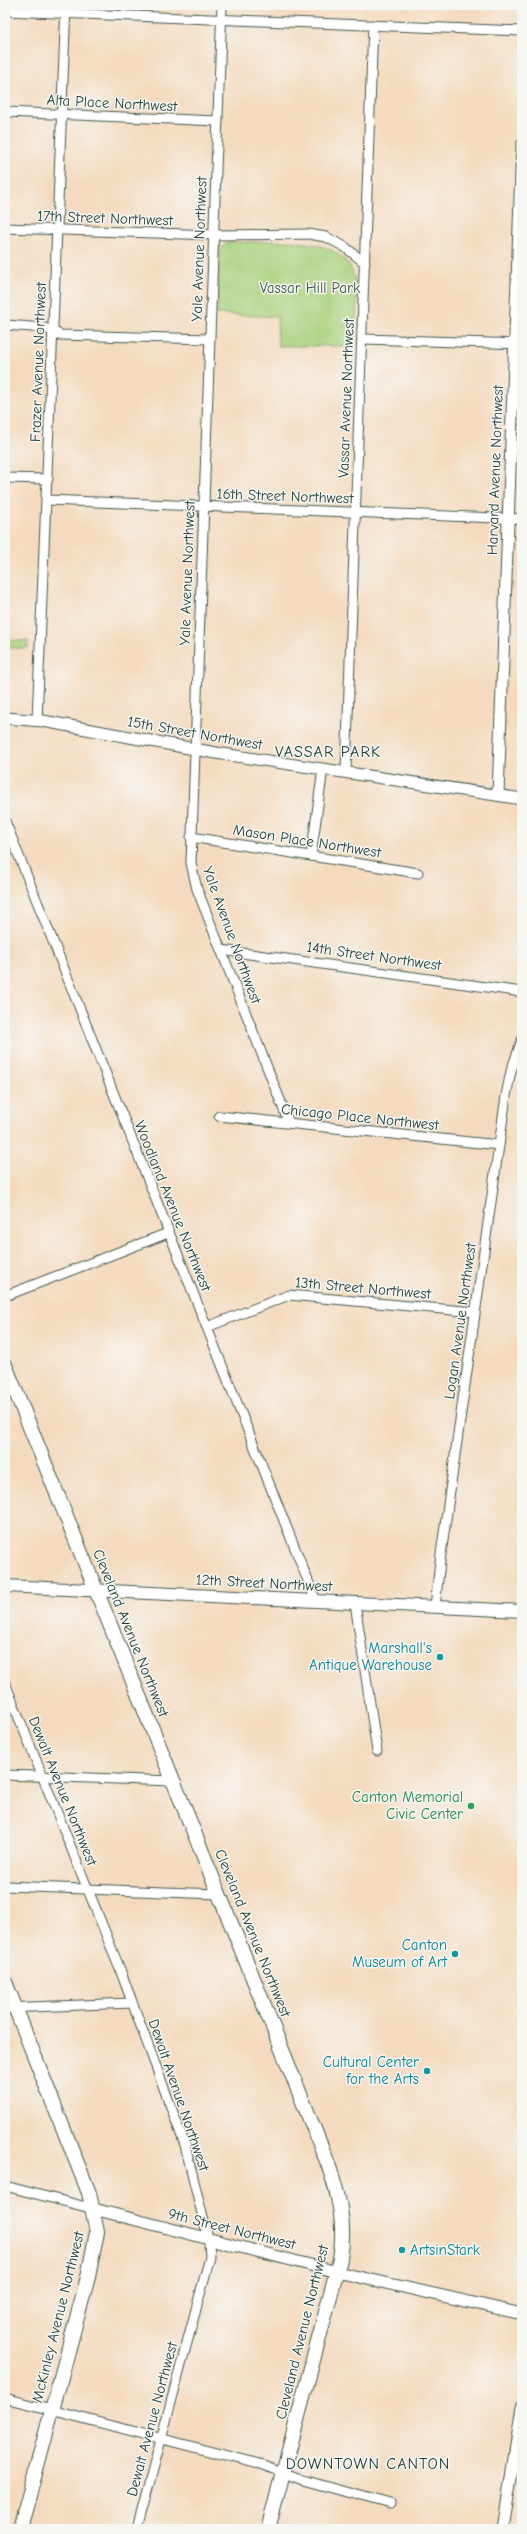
<svg xmlns="http://www.w3.org/2000/svg" width="527" height="2534" viewBox="0 0 527 2534" font-family="'Comic Neue',sans-serif">
  <style>
    .grass { fill: url(#grass-tufts); stroke: #648657 }
    .park { fill: #a9d07a; stroke: #648657 }
    .lines { fill: none; stroke-linecap: round; stroke-linejoin: round }
    .minor-casing { stroke: #3f5549; stroke-width: 11 }
    .tertiary-casing { stroke: #3f5549; stroke-width: 13 }
    .secondary-casing { stroke: #3f5549; stroke-width: 14 }
    .primary-casing { stroke: #3f5549; stroke-width: 16 }
    .minor { stroke: #fff; stroke-width: 9 }
    .tertiary { stroke: #fff; stroke-width: 11 }
    .secondary { stroke: #fff; stroke-width: 12 }
    .primary { stroke: #fff; stroke-width: 14 }
    .culture-dot { fill: #0f9aa8; stroke: #f6f6f2; stroke-width: 1.5 }
    .leisure-dot { fill: #2e9e5b; stroke: #f6f6f2; stroke-width: 1.5 }
    .labels { text-anchor: middle; stroke-width: 3; stroke-linejoin: round; paint-order: stroke }
    .street-label { font-size: 15px; fill: #1f3d34; stroke: #f6f6f2 }
    .park-label { font-size: 15px; fill: #3b5a42; stroke: #f6f6f2 }
    .culture-label { font-size: 15px; fill: #0d838f; stroke: #f6f6f2; text-anchor: end }
    .leisure-label { font-size: 15px; fill: #27864d; stroke: #f6f6f2; text-anchor: end }
    .neighbourhood-label { font-size: 16px; letter-spacing: 1px; fill: #1f3d34; stroke: #f6f6f2 }
  </style>
  <defs>
    <pattern id="grass-tufts" width="24" height="20" patternUnits="userSpaceOnUse"><rect width="24" height="20" fill="#a9d07a"/><path d="M3 7l-1-3M5 7V3M7 7l1-3M15 17l-1-3M17 17v-4M19 17l1-3" fill="none" stroke="#89aa65"/></pattern>
  </defs>
  <rect width="100%" height="100%" fill="#f6f6f2"/>
  <filter id="ink" filterUnits="userSpaceOnUse"><feTurbulence type="fractalNoise" baseFrequency=".025" numOctaves="2"/><feDisplacementMap in="SourceGraphic" scale="8" xChannelSelector="R" yChannelSelector="G"/><feConvolveMatrix kernelMatrix="1 2 1 2 8 2 1 2 1" color-interpolation-filters="sRGB"/></filter>
  <filter id="wash" filterUnits="userSpaceOnUse"><feTurbulence type="fractalNoise" baseFrequency=".012" numOctaves="4" result="noise"/><feDisplacementMap in="SourceGraphic" scale="16" xChannelSelector="R" yChannelSelector="G"/><feGaussianBlur stdDeviation="0.9" result="paint"/><feColorMatrix in="noise" values="0 0 0 0 0 0 0 0 0 0 0 0 0 0 0 0 0 1.4 0 .05"/><feComposite in="paint" operator="in"/></filter>
  <g filter="url(#wash)">
    <rect width="100%" height="100%" fill="#f4dbbf"/>
    <polygon class="grass" points="7,640 28,641 28,648 6,648"/>
    <path class="park" d="M238,242C277,242 352,231 356,288C358,307 355,327 354,346H278L277,317L217,314L220,249L227,243Z"/>
  </g>
  <g filter="url(#ink)">
    <g class="lines">
      <g class="minor-casing">
        <g id="minor">
          <polyline points="222,5 191,863 197,889 289,1123"/>
          <polyline points="5,11 522,31"/>
          <polyline points="5,112 218,121"/>
          <polyline points="5,228 214,235 308,234 326,237 345,247 365,263"/>
          <polyline points="5,325 45,328 61,335 210,339"/>
          <polyline points="363,339 522,344"/>
          <polyline points="5,478 48,479"/>
          <polyline points="47,500 522,519"/>
          <polyline points="37,721 66,5"/>
          <polyline points="346,772 373,25"/>
          <polyline points="5,821 316,1601"/>
          <polyline points="191,837 418,873"/>
          <polyline points="311,856 323,769"/>
          <polyline points="221,950 522,992"/>
          <polyline points="219,1116 499,1145"/>
          <polyline points="5,1296 168,1233"/>
          <polyline points="207,1327 289,1295 475,1312"/>
          <polyline points="355,1603 377,1751"/>
          <polyline points="435,1607 440,1561 506,1096 511,1071 522,1040"/>
          <polyline points="5,1683 121,1972 185,2145 209,2242 210,2257 137,2529"/>
          <polyline points="5,1775 173,1781"/>
          <polyline points="5,1886 218,1894"/>
          <polyline points="5,2008 132,2003"/>
          <polyline points="5,2186 94,2209"/>
          <polyline points="5,2398 263,2465 303,2480 390,2504"/>
        </g>
      </g>
      <g class="tertiary-casing">
        <g id="tertiary">
          <polyline points="5,718 43,721 216,753 522,799"/>
          <polyline points="498,795 522,145"/>
          <polyline points="94,2209 337,2272 522,2314"/>
          <polyline points="503,2529 522,2407"/>
        </g>
      </g>
      <g class="secondary-casing">
        <polyline id="secondary" points="5,1586 522,1611"/>
      </g>
      <g class="primary-casing">
        <g id="primary">
          <path d="M5,1365L327,2161C339,2195 346,2223 340,2259L268,2529"/>
          <polyline points="5,1982 89,2193 97,2232 88,2277 20,2529"/>
        </g>
      </g>
      <use href="#minor" class="minor"/>
      <use href="#tertiary" class="tertiary"/>
      <use href="#secondary" class="secondary"/>
      <use href="#primary" class="primary"/>
    </g>
  </g>
  <g class="culture-dot">
    <circle cx="440" cy="1657" r="4"/>
    <circle cx="455" cy="1954" r="4"/>
    <circle cx="427" cy="2071" r="4"/>
    <circle cx="402" cy="2250" r="4"/>
  </g>
  <circle class="leisure-dot" cx="471" cy="1806" r="4"/>
  <g class="labels">
    <g class="street-label">
      <text transform="translate(112 103) rotate(3)" y="5">Alta Place Northwest</text>
      <text transform="translate(105 218) rotate(2)" y="5">17th Street Northwest</text>
      <text transform="translate(199 249) rotate(-88)" y="5">Yale Avenue Northwest</text>
      <text transform="translate(38 362) rotate(-88)" y="5">Frazer Avenue Northwest</text>
      <text transform="translate(346 398) rotate(-88)" y="5">Vassar Avenue Northwest</text>
      <text transform="translate(495 470) rotate(-88)" y="5">Harvard Avenue Northwest</text>
      <text transform="translate(285 496) rotate(2)" y="5">16th Street Northwest</text>
      <text transform="translate(187 573) rotate(-88)" y="5">Yale Avenue Northwest</text>
      <text transform="translate(195 733) rotate(10)" y="5">15th Street Northwest</text>
      <text transform="translate(307 841) rotate(9)" y="5">Mason Place Northwest</text>
      <text transform="translate(232 935) rotate(70)" y="5">Yale Avenue Northwest</text>
      <text transform="translate(374 956) rotate(8)" y="5">14th Street Northwest</text>
      <text transform="translate(360 1117) rotate(6)" y="5">Chicago Place Northwest</text>
      <text transform="translate(173 1206) rotate(68)" y="5">Woodland Avenue Northwest</text>
      <text transform="translate(363 1288) rotate(5)" y="5">13th Street Northwest</text>
      <text transform="translate(460 1321) rotate(-82)" y="5">Logan Avenue Northwest</text>
      <text transform="translate(264 1583) rotate(3)" y="5">12th Street Northwest</text>
      <text transform="translate(131 1633) rotate(68)" y="5">Cleveland Avenue Northwest</text>
      <text transform="translate(63 1791) rotate(68)" y="5">Dewalt Avenue Northwest</text>
      <text transform="translate(253 1933) rotate(68)" y="5">Cleveland Avenue Northwest</text>
      <text transform="translate(179 2095) rotate(71)" y="5">Dewalt Avenue Northwest</text>
      <text transform="translate(232 2229) rotate(14)" y="5">9th Street Northwest</text>
      <text transform="translate(58 2317) rotate(-76)" y="5">McKinley Avenue Northwest</text>
      <text transform="translate(302 2332) rotate(-76)" y="5">Cleveland Avenue Northwest</text>
      <text transform="translate(152 2419) rotate(-75)" y="5">Dewalt Avenue Northwest</text>
    </g>
    <g class="park-label">
      <text x="310" y="293">Vassar Hill Park</text>
    </g>
    <g class="culture-label">
      <text x="432" y="1653">Marshall's<tspan x="432" dy="17">Antique Warehouse</tspan></text>
      <text x="447" y="1950">Canton<tspan x="447" dy="17">Museum of Art</tspan></text>
      <text x="419" y="2067">Cultural Center<tspan x="419" dy="17">for the Arts</tspan></text>
      <text x="410" y="2255" text-anchor="start">ArtsinStark</text>
    </g>
    <g class="leisure-label">
      <text x="463" y="1802">Canton Memorial<tspan x="463" dy="17">Civic Center</tspan></text>
    </g>
    <g class="neighbourhood-label">
      <text x="328" y="757">VASSAR PARK</text>
      <text x="368" y="2469">DOWNTOWN CANTON</text>
    </g>
  </g>
  <rect width="527" height="2534" fill="none" stroke="#f6f6f2" stroke-width="20"/>
</svg>
